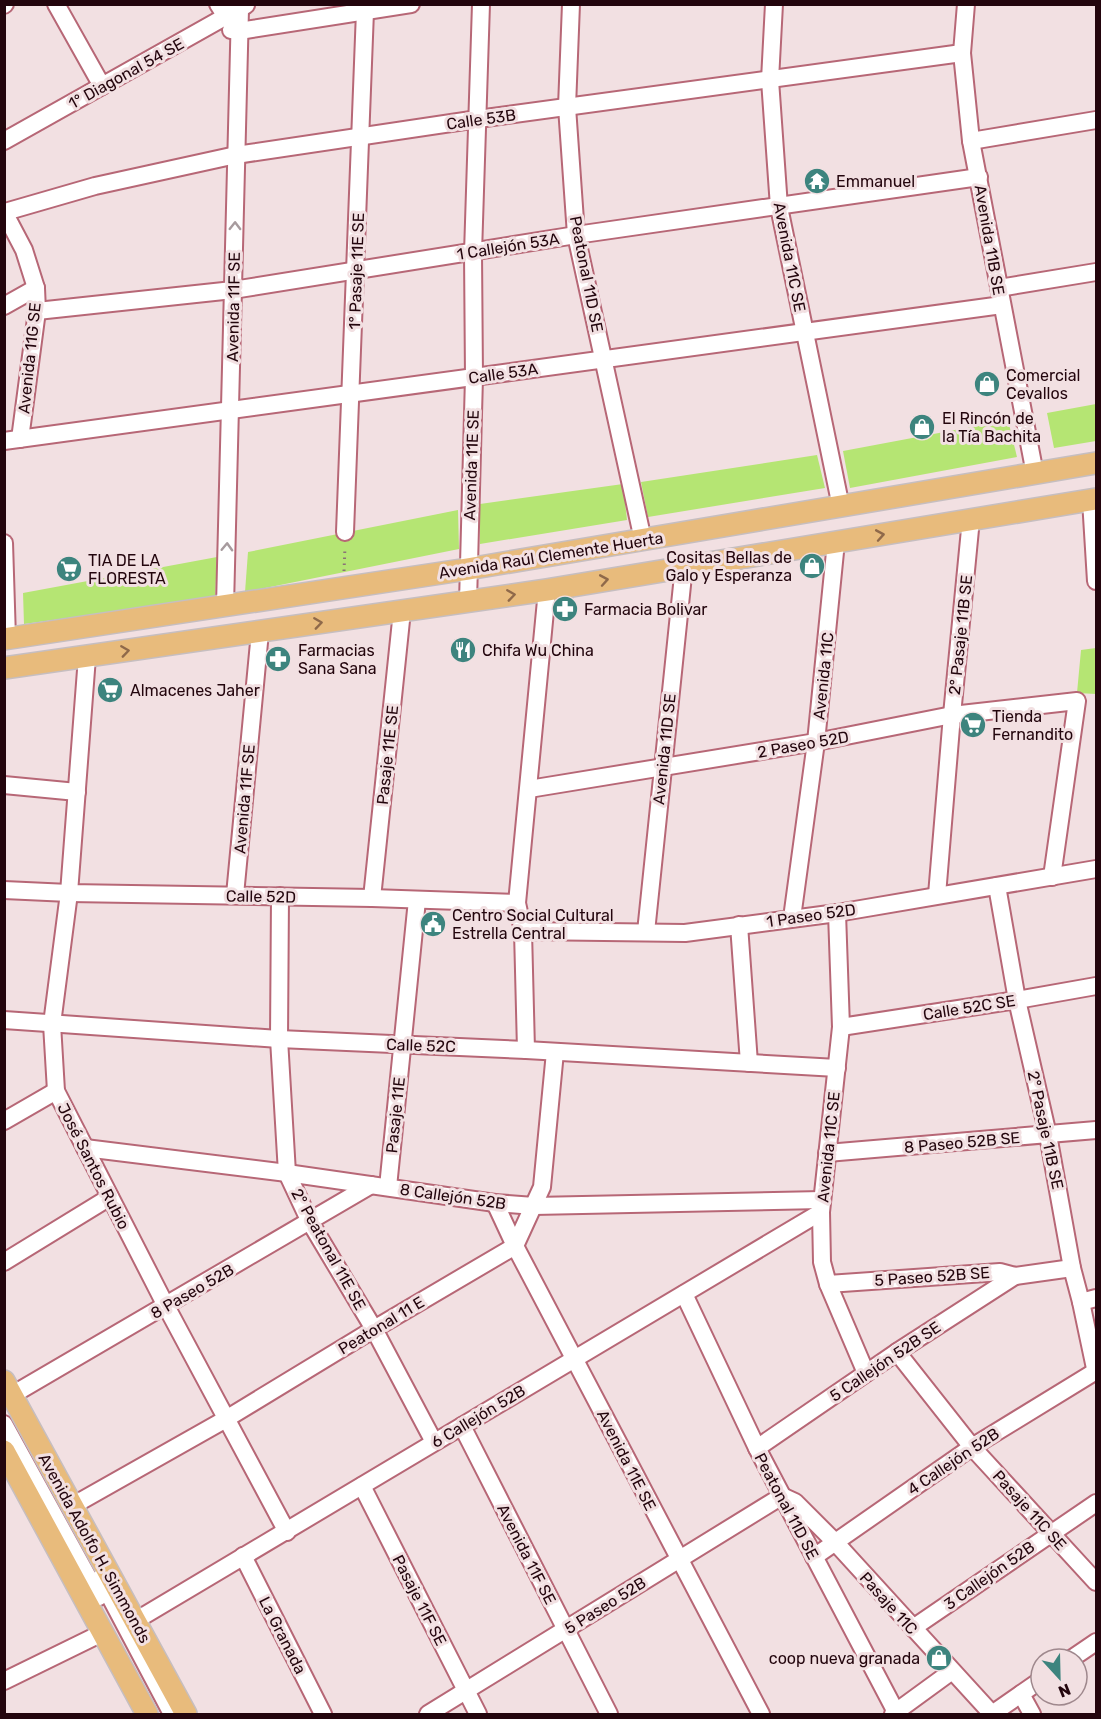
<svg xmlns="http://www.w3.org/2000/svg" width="1101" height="1719" viewBox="0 0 1101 1719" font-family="Rubik,sans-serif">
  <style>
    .green { fill: #b5e573 }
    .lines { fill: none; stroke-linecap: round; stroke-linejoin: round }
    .minor-casing { stroke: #b76776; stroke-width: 20 }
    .major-casing { stroke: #c6bec0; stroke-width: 24 }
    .path { stroke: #8a7277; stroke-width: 3; stroke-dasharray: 1.5 4.5; stroke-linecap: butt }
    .minor { stroke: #fff; stroke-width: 16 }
    .major { stroke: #e8bb7c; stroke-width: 21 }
    .oneway { stroke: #a79b9e }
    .oneway2 { stroke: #8f694a }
    .labels { text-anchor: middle; stroke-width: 6; stroke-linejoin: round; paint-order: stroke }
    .street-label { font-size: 16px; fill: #23050d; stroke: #f2e0e2 }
    .poi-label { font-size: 16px; fill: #23050d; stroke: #f2e0e2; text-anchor: start }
  </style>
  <rect width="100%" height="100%" fill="#f2e0e2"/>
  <g class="green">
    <polygon points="1096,404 1096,441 1054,448 1047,413"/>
    <polygon points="1008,420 1017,457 850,488 843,451"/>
    <polygon points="817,455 825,488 648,517 641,482"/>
    <polygon points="623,484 627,520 480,544 480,504"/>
    <polygon points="458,510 459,549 245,592 248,552"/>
    <polygon points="217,557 215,598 24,624 23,593"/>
    <polygon points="1096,648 1096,694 1077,693 1081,650"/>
  </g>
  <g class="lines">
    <g class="minor-casing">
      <g id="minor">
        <polyline points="56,4 102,86"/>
        <polyline points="218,4 226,17"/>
        <polyline points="571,4 567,107 576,235 643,540"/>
        <polyline points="774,4 770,80 779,207 841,507"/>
        <polyline points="966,4 962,53 971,141 1035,474"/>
        <polyline points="4,5 5,4"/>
        <polyline points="231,30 239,31 411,4"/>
        <polyline points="4,141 246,5"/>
        <polyline points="971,141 1096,120"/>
        <polyline points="4,212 24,250 36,288 37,311 20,439"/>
        <polyline points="5,212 95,186 236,155 478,119 962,53"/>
        <polyline points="999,288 1096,272"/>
        <polyline points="4,306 36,288"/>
        <polyline points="37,311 233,290 576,235 979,177"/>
        <polyline points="4,441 1002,305"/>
        <polyline points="1091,500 1096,581"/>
        <polyline points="345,532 365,11"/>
        <polyline points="4,543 7,639"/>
        <polyline points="468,602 474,377 473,253 481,4"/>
        <polyline points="225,606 240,9"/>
        <polyline points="87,657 69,893 52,1024 56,1091 166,1306 287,1532"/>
        <polyline points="4,785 77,792"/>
        <polyline points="529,789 816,742 952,715 1077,701 1052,877"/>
        <polyline points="997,886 1017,1000 1048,1135 1072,1268 1081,1302 1096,1373"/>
        <polyline points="4,890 69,893 372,898 517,903"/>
        <polyline points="235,895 260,632"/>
        <polyline points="937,895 952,715 971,519"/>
        <polyline points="280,896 279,1039 287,1173 310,1222 374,1329 434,1442"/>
        <polyline points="372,898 402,611"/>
        <polyline points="837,913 841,1027 821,1212 822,1262 828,1284 866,1373"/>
        <polyline points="792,918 816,742 836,542"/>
        <polyline points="739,925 749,1063"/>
        <polyline points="523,931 685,933 837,913 1096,869"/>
        <polyline points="646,932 684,566"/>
        <polyline points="4,1020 279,1039 526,1050 837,1068"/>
        <polyline points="841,1027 1017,1000 1096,986"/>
        <polyline points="526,1050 523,931 517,903 547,590"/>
        <polyline points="4,1121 56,1091"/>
        <polyline points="85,1148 287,1173 495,1203 534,1206 822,1200"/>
        <polyline points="827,1153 1096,1130"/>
        <polyline points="388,1187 417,900"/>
        <polyline points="495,1203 515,1246 761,1714"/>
        <polyline points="4,1262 110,1197"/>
        <polyline points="828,1284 1000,1272 1015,1276 1072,1268"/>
        <polyline points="684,1294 757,1448 897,1714"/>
        <polyline points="1081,1302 1096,1298"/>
        <polyline points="897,1352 972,1447 1096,1582"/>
        <polyline points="12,1395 371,1185"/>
        <polyline points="4,1424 99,1597"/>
        <polyline points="462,1426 609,1714"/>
        <polyline points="757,1448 897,1352 1015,1276"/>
        <polyline points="362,1486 478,1714"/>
        <polyline points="72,1506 226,1419 374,1329 515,1246 542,1187 555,1052"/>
        <polyline points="243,1556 323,1714"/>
        <polyline points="814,1557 972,1447 1096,1371"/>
        <polyline points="100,1578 172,1714"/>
        <polyline points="135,1621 821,1212"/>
        <polyline points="913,1628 1096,1503"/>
        <polyline points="1071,1659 1096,1642"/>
        <polyline points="4,1681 102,1633"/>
        <polyline points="1021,1694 1032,1714"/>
        <polyline points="428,1714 782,1496 795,1502 835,1542 992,1714 1041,1680"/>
        <polyline points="893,1714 952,1671"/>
      </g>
    </g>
    <g class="major-casing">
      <g id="major">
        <polyline points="4,639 468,569 1096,463"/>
        <polyline points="4,668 547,590 1096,499"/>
        <polyline points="4,1381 186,1714"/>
        <polyline points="4,1451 147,1714"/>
      </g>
    </g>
    <polyline class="path" points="344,571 345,547"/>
    <use href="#minor" class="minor"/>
    <use href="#major" class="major"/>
  </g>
  <defs><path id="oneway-chevron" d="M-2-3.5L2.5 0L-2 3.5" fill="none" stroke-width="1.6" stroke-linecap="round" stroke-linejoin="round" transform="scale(1.5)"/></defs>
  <g class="oneway">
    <use href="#oneway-chevron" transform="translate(235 226) rotate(-89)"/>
    <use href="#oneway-chevron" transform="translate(227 547) rotate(-88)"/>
  </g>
  <g class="oneway2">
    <use href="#oneway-chevron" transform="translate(880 535) rotate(-10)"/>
    <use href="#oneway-chevron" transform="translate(604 580) rotate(-10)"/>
    <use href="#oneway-chevron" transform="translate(511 595) rotate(-8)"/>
    <use href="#oneway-chevron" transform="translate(318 623) rotate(-8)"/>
    <use href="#oneway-chevron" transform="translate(125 651) rotate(-8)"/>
  </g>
  <defs>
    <g id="temple-disc" transform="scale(1.35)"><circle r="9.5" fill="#3d847e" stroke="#f2e0e2"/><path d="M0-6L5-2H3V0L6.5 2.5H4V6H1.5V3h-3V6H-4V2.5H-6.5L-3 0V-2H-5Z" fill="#fff"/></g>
    <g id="shop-disc" transform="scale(1.35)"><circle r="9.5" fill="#3d847e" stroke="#f2e0e2"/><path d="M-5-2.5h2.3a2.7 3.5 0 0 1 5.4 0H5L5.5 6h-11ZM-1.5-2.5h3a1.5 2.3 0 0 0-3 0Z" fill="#fff"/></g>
    <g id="supermarket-disc" transform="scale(1.35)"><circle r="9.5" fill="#3d847e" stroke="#f2e0e2"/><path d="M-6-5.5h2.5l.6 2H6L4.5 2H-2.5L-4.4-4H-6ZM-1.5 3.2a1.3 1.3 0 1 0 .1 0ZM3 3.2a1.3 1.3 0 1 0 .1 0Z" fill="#fff"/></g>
    <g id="pharmacy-disc" transform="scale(1.35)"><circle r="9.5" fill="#3d847e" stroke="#f2e0e2"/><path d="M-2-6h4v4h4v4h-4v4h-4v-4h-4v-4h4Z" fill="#fff"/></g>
    <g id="restaurant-disc" transform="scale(1.35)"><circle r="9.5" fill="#3d847e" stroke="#f2e0e2"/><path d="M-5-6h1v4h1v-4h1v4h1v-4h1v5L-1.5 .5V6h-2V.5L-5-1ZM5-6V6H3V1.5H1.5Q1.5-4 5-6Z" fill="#fff"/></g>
    <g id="civic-disc" transform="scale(1.35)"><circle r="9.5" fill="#3d847e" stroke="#f2e0e2"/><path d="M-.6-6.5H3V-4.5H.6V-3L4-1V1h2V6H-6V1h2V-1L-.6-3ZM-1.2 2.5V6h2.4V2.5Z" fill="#fff"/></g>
  </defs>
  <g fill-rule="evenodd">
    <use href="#temple-disc" x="817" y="181"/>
    <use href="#shop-disc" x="987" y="384"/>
    <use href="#shop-disc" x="922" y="427"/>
    <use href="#shop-disc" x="812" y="566"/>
    <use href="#supermarket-disc" x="69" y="569"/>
    <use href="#pharmacy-disc" x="565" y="609"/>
    <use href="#restaurant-disc" x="463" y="650"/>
    <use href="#pharmacy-disc" x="278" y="659"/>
    <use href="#supermarket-disc" x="110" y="690"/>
    <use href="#supermarket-disc" x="973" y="725"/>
    <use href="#civic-disc" x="433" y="924"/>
    <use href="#shop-disc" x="939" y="1658"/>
  </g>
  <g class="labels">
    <g class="street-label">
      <text transform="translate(126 73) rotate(-29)" y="6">1° Diagonal 54 SE</text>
      <text transform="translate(481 119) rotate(-8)" y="6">Calle 53B</text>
      <text transform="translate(990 240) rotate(80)" y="6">Avenida 11B SE</text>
      <text transform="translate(508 246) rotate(-9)" y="6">1 Callejón 53A</text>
      <text transform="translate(790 257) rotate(79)" y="6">Avenida 11C SE</text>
      <text transform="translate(356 271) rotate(-88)" y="6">1° Pasaje 11E SE</text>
      <text transform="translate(587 274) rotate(79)" y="6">Peatonal 11D SE</text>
      <text transform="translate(233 307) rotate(-89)" y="6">Avenida 11F SE</text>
      <text transform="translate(29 358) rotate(-84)" y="6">Avenida 11G SE</text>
      <text transform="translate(503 373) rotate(-8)" y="6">Calle 53A</text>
      <text transform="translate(471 465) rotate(-88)" y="6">Avenida 11E SE</text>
      <text transform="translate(551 555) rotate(-9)" y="6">Avenida Raúl Clemente Huerta</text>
      <text transform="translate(960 635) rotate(-84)" y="6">2° Pasaje 11B SE</text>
      <text transform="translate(823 676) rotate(-84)" y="6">Avenida 11C</text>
      <text transform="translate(803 744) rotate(-10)" y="6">2 Paseo 52D</text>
      <text transform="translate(664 749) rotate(-84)" y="6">Avenida 11D SE</text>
      <text transform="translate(387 755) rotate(-84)" y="6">Pasaje 11E SE</text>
      <text transform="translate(244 799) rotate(-85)" y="6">Avenida 11F SE</text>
      <text transform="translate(261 896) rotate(1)" y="6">Calle 52D</text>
      <text transform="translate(811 915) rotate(-8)" y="6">1 Paseo 52D</text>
      <text transform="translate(969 1007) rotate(-9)" y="6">Calle 52C SE</text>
      <text transform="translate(421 1045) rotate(2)" y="6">Calle 52C</text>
      <text transform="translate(395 1115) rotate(-84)" y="6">Pasaje 11E</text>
      <text transform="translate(1046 1130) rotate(78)" y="6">2° Pasaje 11B SE</text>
      <text transform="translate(962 1142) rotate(-5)" y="6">8 Paseo 52B SE</text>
      <text transform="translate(828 1147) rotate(-84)" y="6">Avenida 11C SE</text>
      <text transform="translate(94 1166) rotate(63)" y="6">José Santos Rubio</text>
      <text transform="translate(453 1196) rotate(8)" y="6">8 Callejón 52B</text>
      <text transform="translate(329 1249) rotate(61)" y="6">2° Peatonal 11E SE</text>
      <text transform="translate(932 1276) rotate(-4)" y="6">5 Paseo 52B SE</text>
      <text transform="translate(192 1291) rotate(-30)" y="6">8 Paseo 52B</text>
      <text transform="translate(381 1325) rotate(-31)" y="6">Peatonal 11 E</text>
      <text transform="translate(885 1361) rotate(-34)" y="6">5 Callejón 52B SE</text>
      <text transform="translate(478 1416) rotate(-31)" y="6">6 Callejón 52B</text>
      <text transform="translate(627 1460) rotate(63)" y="6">Avenida 11E SE</text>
      <text transform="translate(953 1461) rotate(-34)" y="6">4 Callejón 52B</text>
      <text transform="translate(787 1506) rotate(62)" y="6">Peatonal 11D SE</text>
      <text transform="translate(1030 1510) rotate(48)" y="6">Pasaje 11C SE</text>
      <text transform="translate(95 1548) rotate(61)" y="6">Avenida Adolfo H. Simmonds</text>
      <text transform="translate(527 1554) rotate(63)" y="6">Avenida 11F SE</text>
      <text transform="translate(989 1575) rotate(-35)" y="6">3 Callejón 52B</text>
      <text transform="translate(420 1600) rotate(63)" y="6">Pasaje 11F SE</text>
      <text transform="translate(889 1603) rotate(48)" y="6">Pasaje 11C</text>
      <text transform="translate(605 1605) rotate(-32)" y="6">5 Paseo 52B</text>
      <text transform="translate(283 1635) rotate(63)" y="6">La Granada</text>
    </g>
    <g class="poi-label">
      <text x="836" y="187">Emmanuel</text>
      <text x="1006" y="381">Comercial<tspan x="1006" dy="18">Cevallos</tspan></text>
      <text x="942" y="424">El Rincón de<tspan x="942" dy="18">la Tía Bachita</tspan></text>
      <text x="792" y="563" text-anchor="end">Cositas Bellas de<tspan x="792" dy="18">Galo y Esperanza</tspan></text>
      <text x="88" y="566">TIA DE LA<tspan x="88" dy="18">FLORESTA</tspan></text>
      <text x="584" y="615">Farmacia Bolivar</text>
      <text x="298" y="656">Farmacias<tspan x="298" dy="18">Sana Sana</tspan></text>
      <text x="482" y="656">Chifa Wu China</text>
      <text x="130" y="696">Almacenes Jaher</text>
      <text x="992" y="722">Tienda<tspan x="992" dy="18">Fernandito</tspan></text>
      <text x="452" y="921">Centro Social Cultural<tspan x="452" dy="18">Estrella Central</tspan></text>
      <text x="920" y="1664" text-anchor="end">coop nueva granada</text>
    </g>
  </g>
  <rect width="1101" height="1719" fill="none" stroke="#23050d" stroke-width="12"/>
  <g transform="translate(1059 1677) rotate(158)"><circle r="28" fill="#f2e0e2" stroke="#9f888d" stroke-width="1.5"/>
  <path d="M0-4.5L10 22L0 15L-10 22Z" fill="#3d847e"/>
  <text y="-9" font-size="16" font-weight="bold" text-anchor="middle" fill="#23050d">N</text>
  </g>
</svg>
